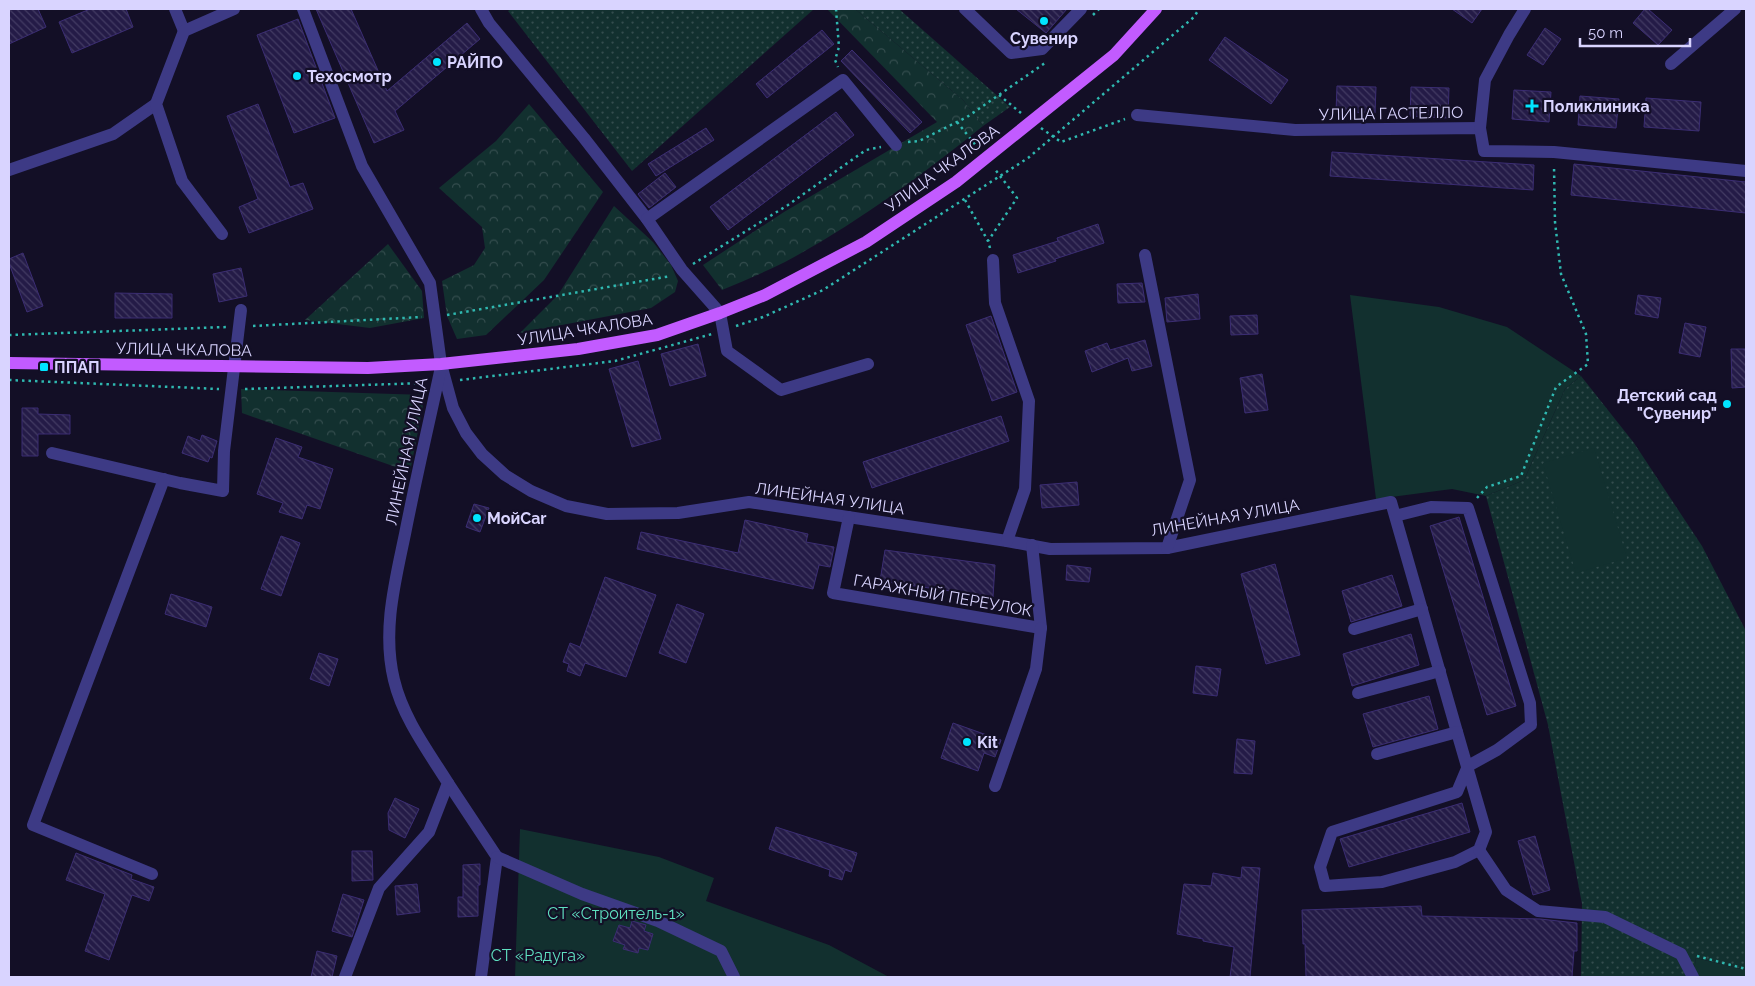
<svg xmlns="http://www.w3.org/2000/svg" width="1755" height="986" viewBox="0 0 1755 986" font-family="Raleway,sans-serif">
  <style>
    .grass { fill: url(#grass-dots) }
    .forest { fill: url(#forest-crowns) }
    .garden { fill: #12302f }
    .building { fill: url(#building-back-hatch); stroke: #3b2d73 }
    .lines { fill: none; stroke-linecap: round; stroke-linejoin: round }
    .path { stroke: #2fb8b0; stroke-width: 2.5; stroke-dasharray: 2.5 4; stroke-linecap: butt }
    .minor { stroke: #3d3a85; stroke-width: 12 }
    .major { stroke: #c25bff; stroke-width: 12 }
    .poi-dot { fill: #00e5ff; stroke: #130f26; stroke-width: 2 }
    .labels { text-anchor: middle; stroke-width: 4.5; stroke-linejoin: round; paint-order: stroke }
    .poi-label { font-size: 16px; font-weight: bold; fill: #d9d4ff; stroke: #130f26; text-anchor: start }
    .street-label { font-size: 16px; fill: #d9d4ff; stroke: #130f26 }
    .park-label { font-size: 16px; fill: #5fe0c0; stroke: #130f26 }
  </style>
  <defs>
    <pattern id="grass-dots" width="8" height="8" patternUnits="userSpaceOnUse" patternTransform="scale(1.25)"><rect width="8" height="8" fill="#12302f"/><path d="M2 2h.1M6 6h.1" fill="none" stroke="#344d4e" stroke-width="1.8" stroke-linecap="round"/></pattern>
    <pattern id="forest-crowns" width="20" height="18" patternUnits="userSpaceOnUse" patternTransform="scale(1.25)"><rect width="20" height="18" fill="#12302f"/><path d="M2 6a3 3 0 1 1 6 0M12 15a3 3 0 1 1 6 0" fill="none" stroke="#344d4e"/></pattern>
    <pattern id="building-back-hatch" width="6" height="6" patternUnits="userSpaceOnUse" patternTransform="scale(1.25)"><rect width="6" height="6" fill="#241b47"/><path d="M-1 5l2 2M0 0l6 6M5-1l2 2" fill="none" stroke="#433b63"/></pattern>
  </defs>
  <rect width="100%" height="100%" fill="#130f26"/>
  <g class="grass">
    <polygon points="511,9 814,9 632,171 508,11"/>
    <polygon points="855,9 899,9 1010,107 983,126 963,100"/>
    <polygon points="1581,376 1634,443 1702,546 1746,631 1746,970 1696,958 1693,977 1581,977 1582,904 1548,725 1486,496 1524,480 1565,389"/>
  </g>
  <g class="forest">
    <path d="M827,9H855L963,100L983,126C921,176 856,224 785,262C765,272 743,281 722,290L703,265L784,212L937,122Z"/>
    <polygon points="529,104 603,192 544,280 486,335 457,339 447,316 442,281 474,265 485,248 482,227 439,188 496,141"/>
    <polygon points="614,206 653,242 671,265 678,281 675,292 651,308 520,333 558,295"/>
    <polygon points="388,244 422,291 424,318 370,328 305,320"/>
    <polygon points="241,389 425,395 410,472 242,413"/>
  </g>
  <g class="garden">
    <polygon points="1350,295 1439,307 1507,327 1581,376 1565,389 1524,480 1486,496 1452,489 1376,499"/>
    <polygon points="1594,448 1627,558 1576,573 1543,463"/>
    <polygon points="520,829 659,857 714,878 706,901 829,945 889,977 515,977"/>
    <polygon points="1696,958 1746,970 1746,977 1693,977"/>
  </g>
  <g class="building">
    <polygon points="9,9 38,9 46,27 9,44"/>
    <polygon points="90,9 126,9 133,27 72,53 59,22"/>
    <polygon points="316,9 351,9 387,91 467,23 480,39 395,111 404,130 374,143"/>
    <polygon points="1016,9 1067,9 1046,33"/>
    <polygon points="1452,9 1482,9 1472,23"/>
    <polygon points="1645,9 1648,9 1672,30 1658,45 1633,23"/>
    <polygon points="298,19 335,118 294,133 257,35"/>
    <polygon points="1545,28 1561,39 1543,65 1527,55"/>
    <polygon points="822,30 834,44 767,98 756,84"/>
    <polygon points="1225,37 1288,80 1271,104 1209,60"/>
    <polygon points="852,50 922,122 910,133 841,61"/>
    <polygon points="1337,86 1376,87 1375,113 1336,112"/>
    <polygon points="1411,87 1449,88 1448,118 1410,116"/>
    <polygon points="1514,90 1551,92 1549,122 1512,119"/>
    <polygon points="1580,96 1619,99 1616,128 1578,125"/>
    <polygon points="1646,98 1701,102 1699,131 1644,127"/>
    <polygon points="258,104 290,187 303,183 313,209 249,233 239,207 258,199 227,116"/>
    <polygon points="836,112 854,135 728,230 710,207"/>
    <polygon points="706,128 714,140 656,176 648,164"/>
    <polygon points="1332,152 1534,165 1533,190 1330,176"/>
    <polygon points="1574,164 1746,182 1746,213 1571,195"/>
    <polygon points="665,173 676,187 649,208 638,194"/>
    <polygon points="1098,224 1104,243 1055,259 1056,261 1018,273 1013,255 1058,241 1057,238"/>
    <polygon points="23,253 43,306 27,312 9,263 9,259"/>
    <polygon points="241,268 247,296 219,302 213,274"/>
    <polygon points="1142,283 1145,302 1118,303 1117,284"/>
    <polygon points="115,293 172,294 172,318 115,318"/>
    <polygon points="1198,294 1200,319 1167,322 1165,298"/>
    <polygon points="1638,295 1661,298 1658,318 1635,314"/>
    <polygon points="1257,315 1258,334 1231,335 1230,316"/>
    <polygon points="991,316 1017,392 992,401 966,325"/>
    <polygon points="1685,323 1706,327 1700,357 1679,353"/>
    <polygon points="1145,340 1152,366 1132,371 1128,358 1092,372 1085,351 1107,343 1110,350"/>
    <polygon points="698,344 706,376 670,386 661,354"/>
    <polygon points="1731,349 1746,349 1746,387 1732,388"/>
    <polygon points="638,361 661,439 632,447 609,369"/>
    <polygon points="1262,374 1268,410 1245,413 1240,378"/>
    <polygon points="22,408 38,408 38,414 70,415 70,434 38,434 38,456 22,456"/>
    <polygon points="1001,416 1009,441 872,488 863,462"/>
    <polygon points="202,435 217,441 212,458 210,457 208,462 182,453 188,436 200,441"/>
    <polygon points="276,438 302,447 298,457 333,469 320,509 307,505 302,519 279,512 283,503 257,494"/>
    <polygon points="1077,482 1079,505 1042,508 1040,485"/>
    <polygon points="474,504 489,508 480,532 466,527"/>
    <polygon points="1459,517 1516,706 1487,715 1430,526"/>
    <polygon points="745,520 808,534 806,542 834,547 830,567 819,565 813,589 637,549 641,532 738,553"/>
    <polygon points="281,536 300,543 281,596 261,589"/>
    <polygon points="885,550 995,565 993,597 880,581"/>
    <polygon points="1275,564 1300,655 1266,664 1241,574"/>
    <polygon points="1067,565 1091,568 1089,582 1066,580"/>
    <polygon points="1392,575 1402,606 1351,622 1342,591"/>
    <polygon points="605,577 656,595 626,677 585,663 580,676 567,671 569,664 563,662 570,643 580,647"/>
    <polygon points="171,594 212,607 206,627 165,614"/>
    <polygon points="677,604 704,614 686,663 659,653"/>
    <polygon points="1411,634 1419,665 1352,686 1343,654"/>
    <polygon points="319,653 338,659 329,686 310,679"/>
    <polygon points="1196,666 1221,669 1217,696 1193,693"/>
    <polygon points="1429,696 1438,729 1373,747 1363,714"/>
    <polygon points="953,723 1001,740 995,757 984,753 978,771 941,758"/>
    <polygon points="1237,739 1255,741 1252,774 1234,773"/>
    <polygon points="395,798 419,809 405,838 389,830 388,813"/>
    <polygon points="1462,803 1470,832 1349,867 1340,839"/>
    <polygon points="776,827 857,853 851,872 845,870 842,880 829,876 830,870 769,849"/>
    <polygon points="1535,836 1550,890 1533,895 1518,841"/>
    <polygon points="352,851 372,851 373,880 352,881"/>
    <polygon points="76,853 132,875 131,879 154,887 149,901 132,895 109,960 85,951 105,894 66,880"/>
    <polygon points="480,864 480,885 478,885 478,916 458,917 458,897 463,897 463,865"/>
    <polygon points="1242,867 1260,868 1250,977 1230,977 1234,947 1203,941 1203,939 1177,934 1184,884 1211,886 1213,873 1241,878"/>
    <polygon points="417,884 420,912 397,915 395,886"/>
    <polygon points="343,894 364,900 352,937 332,931"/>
    <polygon points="1421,906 1422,916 1540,919 1577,923 1577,951 1574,951 1572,977 1306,977 1305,944 1303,944 1302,910"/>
    <polygon points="632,921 646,925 644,931 653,934 648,950 639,948 638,953 623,949 625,945 613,941 619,925 630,928"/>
    <polygon points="317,951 337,956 332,977 311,977"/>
  </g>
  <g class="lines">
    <g class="path">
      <polyline points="836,9 839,47 835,60 838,67"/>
      <polyline points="1093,15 1099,9"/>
      <polyline points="999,95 1021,113"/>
      <polyline points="957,122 978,148"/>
      <polyline points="1041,128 1061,142 1125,119"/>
      <polyline points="908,142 919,141 967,117 1045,63"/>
      <polyline points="965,200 988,241"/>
      <polyline points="990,248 988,241 1017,198 994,168"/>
      <polyline points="693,264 788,205 866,150 881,147"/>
      <polyline points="447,315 671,276"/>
      <polyline points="253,326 422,317"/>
      <polyline points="736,326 763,317 823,290 1028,158 1194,17 1199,9"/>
      <polyline points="9,335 227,327"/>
      <polyline points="9,380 219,389"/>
      <polyline points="460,380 615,361 712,334"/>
      <polyline points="245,389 424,383"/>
      <polyline points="1477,498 1487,487 1521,476 1556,387 1588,364 1586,334 1561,274 1555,222 1554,166"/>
      <polyline points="1697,956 1746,969"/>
    </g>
    <g class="minor">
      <polyline points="175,9 184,31"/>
      <polyline points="303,9 362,166 430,283 441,364 453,408 466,433 482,454 505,475 531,491 566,506 607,514 678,513 749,502 1007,541 1050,549 1167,548 1391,502 1457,732 1486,832 1479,850 1455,862 1382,882 1325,886 1320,867 1332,832 1457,792 1468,766 1497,750 1531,725 1530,703 1468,508 1431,507 1395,516"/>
      <polyline points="481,9 489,23 584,138 647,219 682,270 720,313 727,351 781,390 868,364"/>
      <polyline points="965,9 1011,53 1042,49 1081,9"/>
      <polyline points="1671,64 1735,9"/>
      <polyline points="1137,115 1295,130 1480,128 1484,151 1554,152 1746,171"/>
      <polyline points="1480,128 1485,80 1509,35 1525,9"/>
      <polyline points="9,170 113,134 156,104"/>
      <polyline points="647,219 843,80 896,145"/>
      <polyline points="222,234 182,181 156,104 184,31 234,9"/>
      <polyline points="1145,255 1190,480 1167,548"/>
      <polyline points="993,260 995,303 1029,401 1025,489 1007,541"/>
      <polyline points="52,453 180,483 223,491 224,451 241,310"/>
      <polyline points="849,517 833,593 1041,628 1032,545"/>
      <polyline points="1354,629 1422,609"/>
      <polyline points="1358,693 1440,671"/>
      <polyline points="1377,754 1457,732"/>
      <polyline points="448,783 497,857 481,977"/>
      <polyline points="995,786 1036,669 1041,628"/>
      <polyline points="1479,850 1506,890 1538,911 1605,917 1681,954 1693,977"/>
      <polyline points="497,857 582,894 658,921 721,951 734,977"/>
      <polyline points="152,874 33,825 164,479"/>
      <path d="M345,977L379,888L429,832L448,783C428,751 403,718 394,680C382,631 395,582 405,534C416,478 429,423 441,367"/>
    </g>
    <polyline class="major" points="9,363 368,368 441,364 578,349 657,335 720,313 765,295 866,242 956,182 1114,55 1156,9"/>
  </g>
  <g class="poi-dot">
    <circle cx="1044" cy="21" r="5"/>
    <circle cx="437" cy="62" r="5"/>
    <circle cx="297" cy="76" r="5"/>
    <path d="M1529.5 98.5h5v5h5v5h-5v5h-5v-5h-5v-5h5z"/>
    <rect x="39" y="362" width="10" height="10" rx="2.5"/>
    <circle cx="1727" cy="404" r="5"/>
    <circle cx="477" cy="518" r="5"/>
    <circle cx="967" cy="742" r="5"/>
  </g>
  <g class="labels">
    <g class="poi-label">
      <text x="1044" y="44" text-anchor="middle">Сувенир</text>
      <text x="447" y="68">РАЙПО</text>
      <text x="307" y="82">Техосмотр</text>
      <text x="1543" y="112">Поликлиника</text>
      <text x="54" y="373">ППАП</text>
      <text x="1717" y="401" text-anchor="end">Детский сад<tspan x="1717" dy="18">"Сувенир"</tspan></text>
      <text x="487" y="524">МойCar</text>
      <text x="977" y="748">Kit</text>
    </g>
    <g class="street-label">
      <text transform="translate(1391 113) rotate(-1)" y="6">УЛИЦА ГАСТЕЛЛО</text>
      <text transform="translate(942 168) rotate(-36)" y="6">УЛИЦА ЧКАЛОВА</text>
      <text transform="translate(585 329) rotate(-9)" y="6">УЛИЦА ЧКАЛОВА</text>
      <text transform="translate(184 349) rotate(1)" y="6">УЛИЦА ЧКАЛОВА</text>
      <text transform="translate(406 451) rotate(-78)" y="6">ЛИНЕЙНАЯ УЛИЦА</text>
      <text transform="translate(830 498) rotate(8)" y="6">ЛИНЕЙНАЯ УЛИЦА</text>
      <text transform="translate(1225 517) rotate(-10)" y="6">ЛИНЕЙНАЯ УЛИЦА</text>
      <text transform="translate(943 595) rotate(10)" y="6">ГАРАЖНЫЙ ПЕРЕУЛОК</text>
    </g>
    <g class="park-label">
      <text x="616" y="919">СТ «Строитель-1»</text>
      <text x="538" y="961">СТ «Радуга»</text>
    </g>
  </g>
  <rect width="1755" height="986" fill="none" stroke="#d9d4ff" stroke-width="20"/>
  <path d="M1580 38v8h110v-8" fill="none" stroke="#d9d4ff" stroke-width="2.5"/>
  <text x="1588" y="38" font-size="15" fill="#d9d4ff" stroke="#130f26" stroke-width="4" paint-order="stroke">50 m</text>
</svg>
